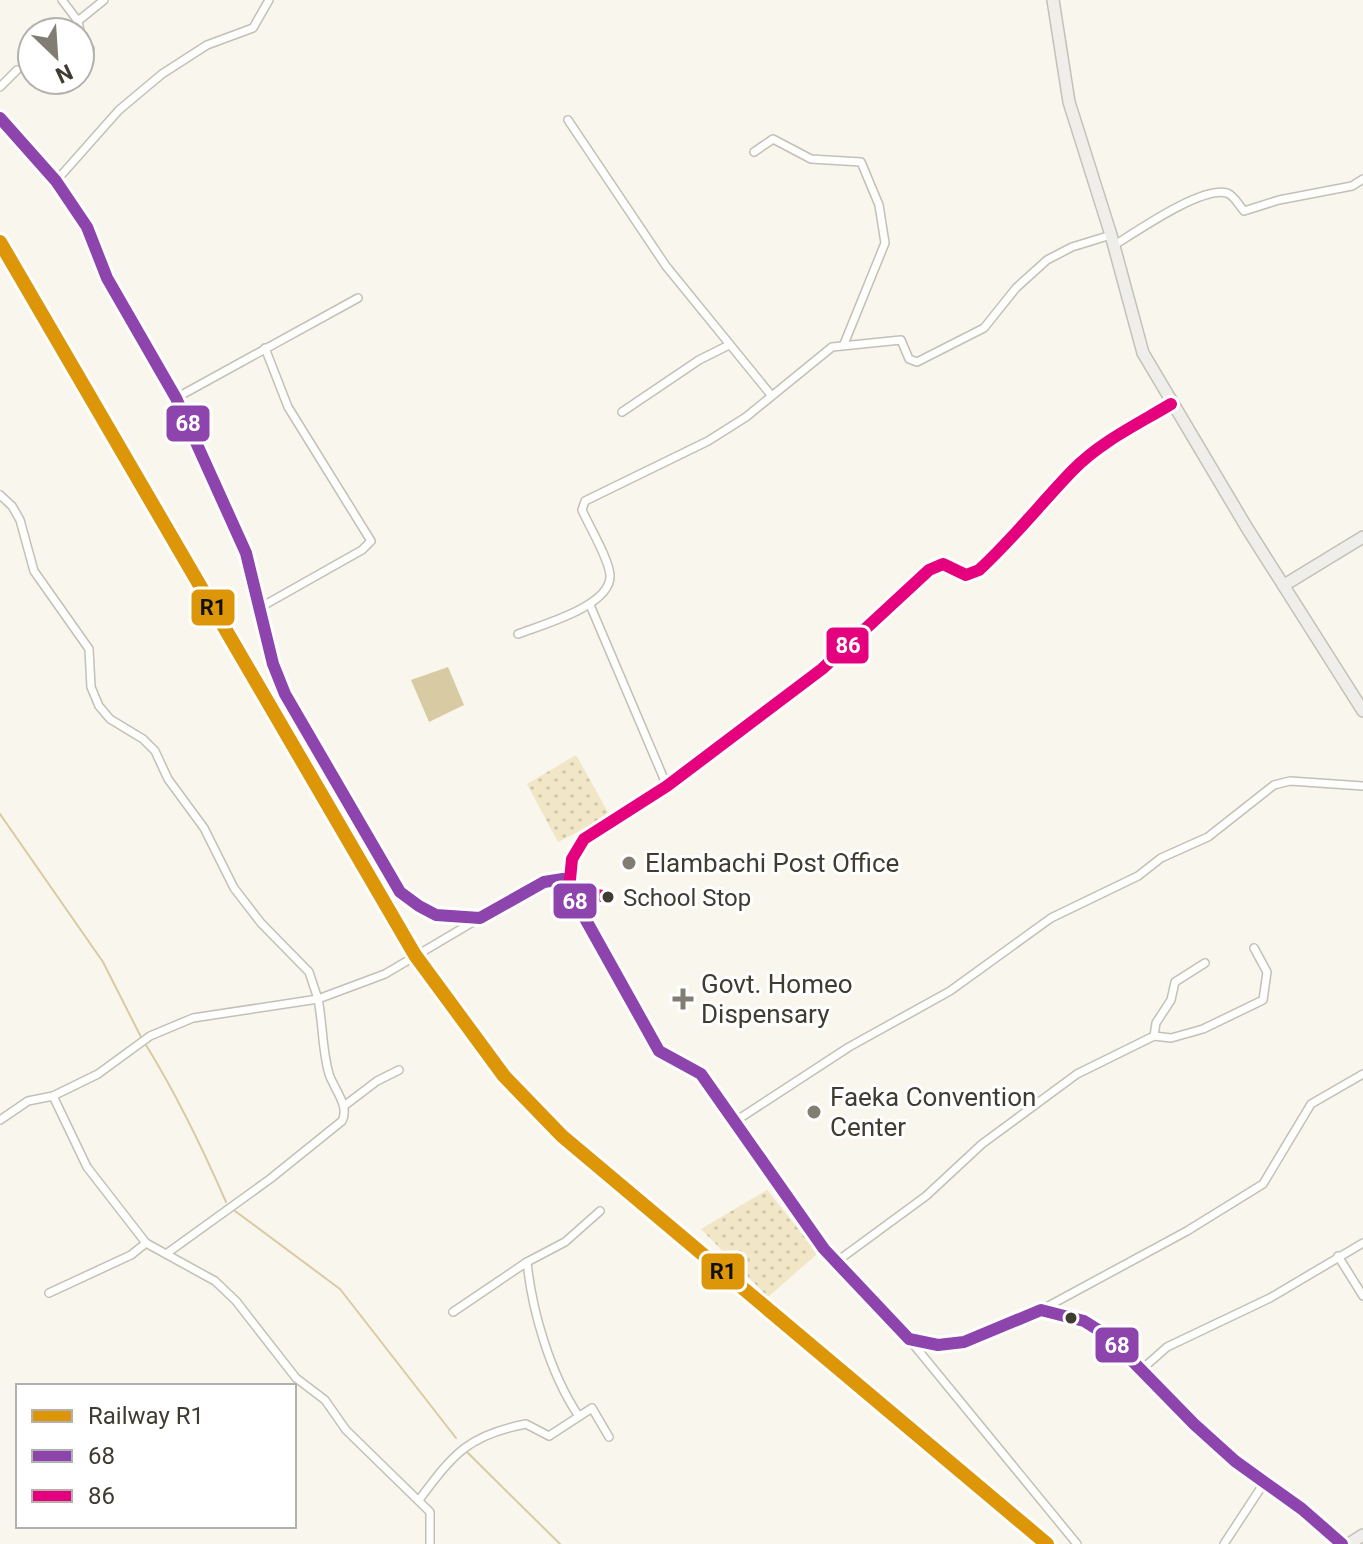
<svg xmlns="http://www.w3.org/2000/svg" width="1363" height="1544" viewBox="0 0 1363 1544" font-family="Roboto,sans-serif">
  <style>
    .grass { fill: url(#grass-dots) }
    .water { fill: #d8cba3 }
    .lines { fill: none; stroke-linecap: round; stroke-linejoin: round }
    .stream { stroke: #d8cba3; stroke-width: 2 }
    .street-casing { stroke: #c3c0b7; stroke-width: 10 }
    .secondary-casing { stroke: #c3c0b7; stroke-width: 14 }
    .street { stroke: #fefefc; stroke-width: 7 }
    .secondary { stroke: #f0eeea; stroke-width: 11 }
    .bus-1-casing { stroke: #fff; stroke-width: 18 }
    .bus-2-casing { stroke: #fff; stroke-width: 18 }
    .bus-1 { stroke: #8e44ad; stroke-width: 12 }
    .bus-2 { stroke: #e5007d; stroke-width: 12 }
    .rail-1-casing { stroke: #fff; stroke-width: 20 }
    .rail-1 { stroke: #dc9608; stroke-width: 14 }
    .poi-dot { fill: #817d73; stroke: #fff; stroke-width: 3 }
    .bus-dot { fill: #403c32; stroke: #fff; stroke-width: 3 }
    .labels { text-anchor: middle; stroke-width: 6; stroke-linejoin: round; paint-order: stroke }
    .bus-label { font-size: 24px; fill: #403c32; stroke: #fff; text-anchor: start }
    .poi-label { font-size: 26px; fill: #403c32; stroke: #fff; text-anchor: start }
    .line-badge { stroke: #fff; stroke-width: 3 }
    .badge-label { font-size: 22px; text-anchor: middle; font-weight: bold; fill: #fff }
    .pale-badge-label { font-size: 22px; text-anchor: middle; font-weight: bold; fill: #111 }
  </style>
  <defs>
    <pattern id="grass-dots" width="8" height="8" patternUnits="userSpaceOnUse" patternTransform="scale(2)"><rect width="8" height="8" fill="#f1e6c6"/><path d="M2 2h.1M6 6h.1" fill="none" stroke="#d0c6ab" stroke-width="1.8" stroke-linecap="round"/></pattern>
  </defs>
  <rect width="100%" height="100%" fill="#f9f6ed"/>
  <g class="grass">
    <polygon points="576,755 610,816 558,842 527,784"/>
    <polygon points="767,1190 818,1253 768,1297 701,1229"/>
  </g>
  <polygon class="water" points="448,667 464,705 429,722 411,680"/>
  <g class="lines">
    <g class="stream">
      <polyline points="0,814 103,962 141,1037"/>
      <path d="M146,1045C178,1097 202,1147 226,1202"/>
      <polyline points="235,1211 340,1289 456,1438"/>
      <polyline points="468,1453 560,1544"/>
    </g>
    <g class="street-casing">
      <g id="street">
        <polyline points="62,0 78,21 80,32"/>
        <polyline points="78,21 104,0"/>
        <polyline points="80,32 90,49"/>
        <polyline points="0,87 17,70"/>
        <polyline points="568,120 666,266 771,395"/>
        <polyline points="754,152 773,139 811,159 861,162 879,205 885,243 844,344"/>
        <polyline points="56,181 119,110 162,74 207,45 253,28 269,0"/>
        <path d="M1113,246C1136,232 1201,186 1227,193C1235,196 1239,206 1244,211L1279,200L1352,186L1363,179"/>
        <polyline points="176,398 358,298"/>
        <polyline points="622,412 699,360 729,345"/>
        <polyline points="0,495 12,506 20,520 34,571 89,649 91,687 99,706 110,719 143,739 155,751 168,779 204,828 234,888 261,923 309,972 318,999 193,1018 150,1036 98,1074 53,1096"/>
        <polyline points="590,605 667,786"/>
        <polyline points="261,607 362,550 371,541 288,407 265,348"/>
        <path d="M518,634C541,625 612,606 610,575C609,559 589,526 582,510L585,501L708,441L746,417L832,347L901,340L909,359L917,362L984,328L1016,288L1047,260L1072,247L1111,235"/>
        <path d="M608,897L569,890L572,859L584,839L667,786L822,669L929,570L943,564L966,575L979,570C1013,539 1041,503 1073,470C1100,442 1138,424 1171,404"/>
        <polyline points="1154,1036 1156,1023 1171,1000 1175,982 1205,963"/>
        <polyline points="344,1106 377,1081 399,1070"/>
        <polyline points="0,1120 28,1101 53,1096 87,1167 146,1243 215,1281 236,1301 296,1378 325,1400 346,1430 430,1512 430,1544"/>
        <polyline points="734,1122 849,1047 950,991 1051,918 1138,876 1161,858 1208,837 1274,785 1290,781 1363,786"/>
        <path d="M166,1254L270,1179L342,1121C350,1106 334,1089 329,1074C322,1050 323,1024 318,999L385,974L478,919"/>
        <polyline points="1338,1256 1363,1296"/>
        <polyline points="836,1262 926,1196 982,1144 1077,1074 1154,1036 1171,1038 1203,1029 1263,1000 1267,972 1254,948"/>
        <polyline points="49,1293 131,1255 146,1243"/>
        <polyline points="1041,1310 1187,1231 1263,1184 1311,1104 1363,1074"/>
        <polyline points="453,1312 527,1262"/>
        <polyline points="909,1339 1077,1544"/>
        <polyline points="1141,1370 1167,1347 1270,1298 1363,1243"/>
        <path d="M578,1415C550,1373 532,1311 527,1262L565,1242L600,1211"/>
        <path d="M419,1500C453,1455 467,1435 526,1424L549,1436L592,1408L609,1437"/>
        <polyline points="1224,1544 1262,1486 1269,1485"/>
      </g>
    </g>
    <g class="secondary-casing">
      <g id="secondary">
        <polyline points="1053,0 1069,102 1111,235 1143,353 1247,528 1363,711"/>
        <polyline points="0,118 56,181 87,227 107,278 176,398 246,553 273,664 285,694 400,892 419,906 436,915 480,918 544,882 563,879 659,1051 701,1074 824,1249 909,1339 938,1345 964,1342 1041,1310 1084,1321 1108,1336 1194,1424 1235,1461 1302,1509 1342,1544"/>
        <polyline points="1286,584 1363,537"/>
        <polyline points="1349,1544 1363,1535"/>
      </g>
    </g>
    <use href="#street" class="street"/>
    <use href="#secondary" class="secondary"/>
    <g class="bus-1-casing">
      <polyline id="bus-1" points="0,118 56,181 87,227 107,278 176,398 246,553 273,664 285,694 400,892 419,906 436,915 480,918 544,882 563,879 659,1051 701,1074 824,1249 909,1339 938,1345 964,1342 1041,1310 1084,1321 1108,1336 1194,1424 1235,1461 1302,1509 1342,1544"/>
    </g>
    <g class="bus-2-casing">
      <path id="bus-2" d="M608,897L569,890L572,859L584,839L667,786L822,669L929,570L943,564L966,575L979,570C1013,539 1041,503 1073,470C1100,442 1138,424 1171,404"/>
    </g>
    <use href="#bus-1" class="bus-1"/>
    <use href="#bus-2" class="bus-2"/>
    <g class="rail-1-casing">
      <polyline id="rail-1" points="0,242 415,955 504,1076 562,1136 1047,1544"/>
    </g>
    <use href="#rail-1" class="rail-1"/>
  </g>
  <g class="poi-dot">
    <circle cx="629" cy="863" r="8"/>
    <path d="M679 987h8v8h8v8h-8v8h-8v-8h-8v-8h8z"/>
    <circle cx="814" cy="1112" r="8"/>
  </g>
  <g class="bus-dot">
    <circle cx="608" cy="897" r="7"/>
    <circle cx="1071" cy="1318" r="7"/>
  </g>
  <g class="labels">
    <g class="bus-label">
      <text x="623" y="906">School Stop</text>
    </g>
    <g class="poi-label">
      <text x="645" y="872">Elambachi Post Office</text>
      <text x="701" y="993">Govt. Homeo<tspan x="701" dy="30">Dispensary</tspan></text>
      <text x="830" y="1106">Faeka Convention<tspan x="830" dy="30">Center</tspan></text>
    </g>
  </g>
  <g class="line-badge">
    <rect x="165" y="404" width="46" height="39" rx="8" fill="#8e44ad"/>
    <rect x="190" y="588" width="46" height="39" rx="8" fill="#dc9608"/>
    <rect x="825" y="626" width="45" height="39" rx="8" fill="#e5007d"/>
    <rect x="552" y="882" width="46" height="38" rx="8" fill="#8e44ad"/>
    <rect x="700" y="1252" width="46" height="39" rx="8" fill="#dc9608"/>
    <rect x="1094" y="1326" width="46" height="38" rx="8" fill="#8e44ad"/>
  </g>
  <g class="badge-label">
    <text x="188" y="431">68</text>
    <text x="848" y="653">86</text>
    <text x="575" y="909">68</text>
    <text x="1117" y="1353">68</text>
  </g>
  <g class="pale-badge-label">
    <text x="213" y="615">R1</text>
    <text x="723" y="1279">R1</text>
  </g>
  <rect x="16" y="1384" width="280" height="144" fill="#ffffff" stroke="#b3b1ad" stroke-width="2"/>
  <rect x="32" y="1410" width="40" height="12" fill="#dc9608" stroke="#b3b1ad" stroke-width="2"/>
  <text x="88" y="1424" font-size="24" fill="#403c32">Railway R1</text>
  <rect x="32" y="1450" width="40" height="12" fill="#8e44ad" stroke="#b3b1ad" stroke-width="2"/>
  <text x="88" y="1464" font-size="24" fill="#403c32">68</text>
  <rect x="32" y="1490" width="40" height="12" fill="#e5007d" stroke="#b3b1ad" stroke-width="2"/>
  <text x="88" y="1504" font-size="24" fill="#403c32">86</text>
  <g transform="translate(56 56) rotate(155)"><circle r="38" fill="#ffffff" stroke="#b3b1ad" stroke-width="2"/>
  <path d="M0-6L14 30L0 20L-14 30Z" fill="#817d73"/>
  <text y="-12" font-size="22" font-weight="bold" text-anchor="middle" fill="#403c32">N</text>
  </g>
</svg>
